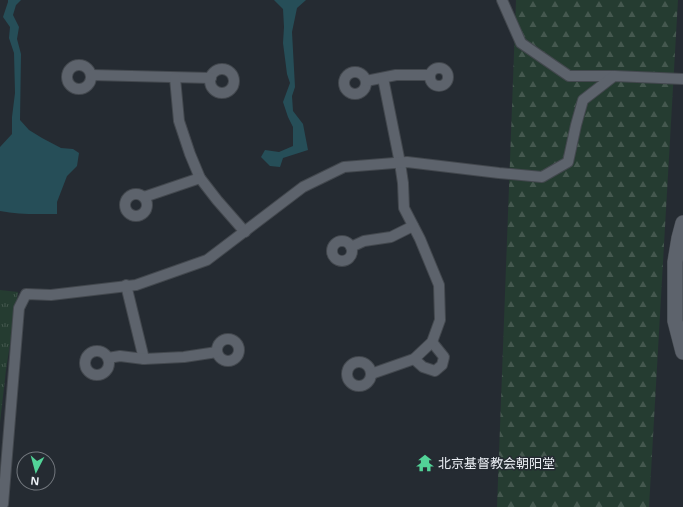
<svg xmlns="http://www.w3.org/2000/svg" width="683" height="507" viewBox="0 0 683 507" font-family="'Noto Sans','Noto Sans SC',sans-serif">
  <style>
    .grass { fill: url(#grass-tufts) }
    .forest { fill: url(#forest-firs) }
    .water { fill: #264e58 }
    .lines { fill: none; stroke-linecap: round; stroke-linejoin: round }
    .street-casing { stroke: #43484e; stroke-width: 12 }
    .secondary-casing { stroke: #43484e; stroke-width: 16 }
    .street { stroke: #5d636c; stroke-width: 10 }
    .secondary { stroke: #5d636c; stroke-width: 15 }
    .labels { text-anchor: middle; stroke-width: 3; stroke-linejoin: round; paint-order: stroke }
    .poi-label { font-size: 13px; fill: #eaeef3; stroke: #252b32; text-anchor: start }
  </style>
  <defs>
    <pattern id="grass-tufts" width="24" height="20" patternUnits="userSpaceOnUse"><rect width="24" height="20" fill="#253c31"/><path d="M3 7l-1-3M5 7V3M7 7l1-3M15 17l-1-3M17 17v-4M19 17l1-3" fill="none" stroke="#45584f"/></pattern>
    <pattern id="forest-firs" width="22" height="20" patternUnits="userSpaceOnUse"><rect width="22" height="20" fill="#253c31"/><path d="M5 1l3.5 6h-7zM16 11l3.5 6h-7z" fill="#45584f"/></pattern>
  </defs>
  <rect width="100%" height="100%" fill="#252b32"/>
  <polygon class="grass" points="0,290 18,292 6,370 0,423"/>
  <polygon class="forest" points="516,0 678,0 649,507 497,507"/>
  <g class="water">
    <path d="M8,0H21L16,5L13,15L19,27L17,39L21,54L20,120L29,130L42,138L61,148L73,149L79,153L77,166L67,176L57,202V214C38,214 19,215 0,211V147L12,134V117L15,93L14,53L9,38L10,27L3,17L8,2Z"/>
    <polygon points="274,0 306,0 297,8 292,32 295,87 292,96 293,111 303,124 308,150 283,158 280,167 270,166 261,157 265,150 279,152 293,146 293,127 288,117 283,102 290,83 287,74 283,43 284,27 283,9"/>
  </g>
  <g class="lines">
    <g class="street-casing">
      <g id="street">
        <polyline points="502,0 521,43 569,76 614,76"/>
        <circle cx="79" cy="77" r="12"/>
        <circle cx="439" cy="77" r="9"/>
        <circle cx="222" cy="81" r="12"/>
        <circle cx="355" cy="83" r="11"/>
        <polyline points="91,75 211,78"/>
        <polyline points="175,78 179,121 190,154 200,178 217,200 245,232"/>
        <polyline points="366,81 396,75 430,75"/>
        <circle cx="136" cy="205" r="11"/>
        <polyline points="144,197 200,178"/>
        <circle cx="342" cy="251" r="10"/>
        <polyline points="351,247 364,241 391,237 413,226"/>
        <polyline points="126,285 144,359"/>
        <circle cx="228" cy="350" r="11"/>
        <circle cx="97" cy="363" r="12"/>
        <polyline points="108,358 120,356 144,359 184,357 217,352"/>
        <polyline points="414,359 423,367 435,371 442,365 444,357 432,342"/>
        <circle cx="359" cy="374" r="12"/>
        <polyline points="371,374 414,359 432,342 440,320 439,285 420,239 404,208 403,183 400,163 383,78"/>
        <polyline points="3,504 19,308 26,294 51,295 136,285 207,260 303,187 344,167 407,162 499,173 542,177 568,162 576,125 583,100 614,76 683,79"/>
      </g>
    </g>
    <g class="secondary-casing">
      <polyline id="secondary" points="683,223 679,238 675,262 675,321 683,352"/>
    </g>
    <use href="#street" class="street"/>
    <use href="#secondary" class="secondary"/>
  </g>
  <defs>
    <g id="temple-bare" transform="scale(1.38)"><path d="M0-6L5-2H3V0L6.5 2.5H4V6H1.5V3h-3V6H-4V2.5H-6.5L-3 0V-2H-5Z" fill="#52d397" stroke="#252b32" stroke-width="2.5" paint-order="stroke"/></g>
  </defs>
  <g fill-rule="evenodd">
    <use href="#temple-bare" x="425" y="463"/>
  </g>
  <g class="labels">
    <g class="poi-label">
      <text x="438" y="468">北京基督教会朝阳堂</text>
    </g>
  </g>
  <g transform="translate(36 471) rotate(186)"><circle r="19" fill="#252b32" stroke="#74797f"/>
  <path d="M0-3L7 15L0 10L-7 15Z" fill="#52d397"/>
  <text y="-6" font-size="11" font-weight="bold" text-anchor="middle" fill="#eaeef3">N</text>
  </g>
</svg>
